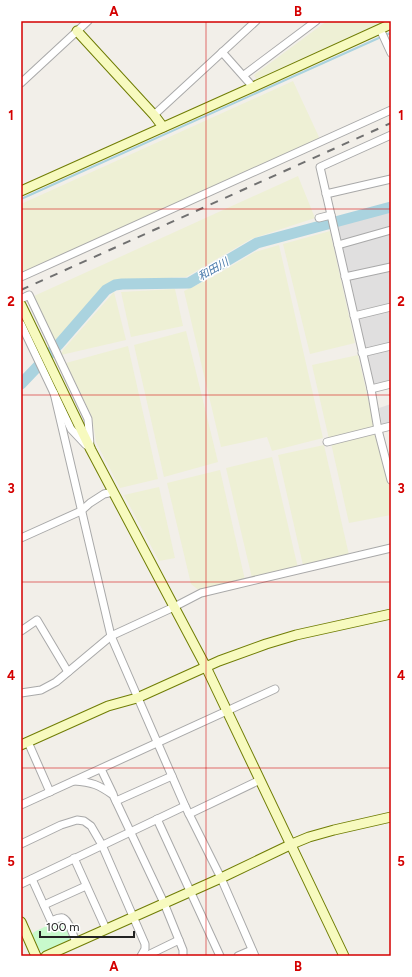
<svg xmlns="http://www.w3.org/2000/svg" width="412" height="977" viewBox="0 0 412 977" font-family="Figtree,'Noto Sans JP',sans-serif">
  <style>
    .residential { fill: #e0dfdf }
    .farmland { fill: #eef0d5 }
    .park { fill: #c8facc }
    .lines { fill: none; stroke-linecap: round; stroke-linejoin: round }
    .stream { stroke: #aad3df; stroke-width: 2 }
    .river { stroke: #aad3df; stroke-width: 11 }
    .street-casing { stroke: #a9a9a9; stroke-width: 9 }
    .secondary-casing { stroke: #707d05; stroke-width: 11 }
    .street { stroke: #fff; stroke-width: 7 }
    .secondary { stroke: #f7fabf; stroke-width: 9 }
    .rail { stroke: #707070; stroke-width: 2; stroke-dasharray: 8 8; stroke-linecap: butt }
    .grid { fill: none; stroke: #d40000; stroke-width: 1; stroke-opacity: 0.55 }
    .labels { text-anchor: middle; stroke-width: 3; stroke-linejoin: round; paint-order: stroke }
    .water-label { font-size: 11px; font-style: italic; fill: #4a7aab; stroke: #fff }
    .neatline { fill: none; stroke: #d40000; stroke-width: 1.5 }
    .grid-label { font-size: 13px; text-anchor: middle; font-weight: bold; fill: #d40000 }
  </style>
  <rect width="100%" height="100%" fill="#f2efe9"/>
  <g class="residential">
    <polygon points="391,211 391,228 339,242 337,226"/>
    <polygon points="391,233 391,266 348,275 342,246"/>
    <polygon points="391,270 391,303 356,311 349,279"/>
    <polygon points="391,310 391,343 364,349 357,317"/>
    <polygon points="391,349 391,381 373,385 366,355"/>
    <polygon points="391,404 391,423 382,425 379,408"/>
  </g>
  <g class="farmland">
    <polygon points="327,21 391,21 258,82 254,75"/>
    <polygon points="293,81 319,137 317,141 22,273 21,270 21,204"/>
    <polygon points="298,176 315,218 251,239 186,277 144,279 125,279 104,285 89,302 56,344 34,296"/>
    <polygon points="330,231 355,343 310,354 283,244"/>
    <polygon points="279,245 323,438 272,451 267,437 221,447 184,291 211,278 255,252"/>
    <polygon points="175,289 183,326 131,337 121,292"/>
    <polygon points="114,292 126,340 61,355 63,350"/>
    <polygon points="186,331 218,462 164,477 134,345"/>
    <polygon points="128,346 158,479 120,488 96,442 92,417 66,363"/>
    <polygon points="358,355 375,429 329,439 312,365"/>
    <polygon points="376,434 391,493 391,515 349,523 331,443"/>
    <polygon points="324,445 349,555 303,565 278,455"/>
    <polygon points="272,457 298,568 252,578 226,468"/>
    <polygon points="220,470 245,580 200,591 191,584 167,483"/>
    <polygon points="159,487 175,558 159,561 124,495"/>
  </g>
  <polygon class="park" points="61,919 65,921 71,939 45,953 40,951 32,935 34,932"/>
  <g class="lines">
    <g class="stream">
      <polyline points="385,35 391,33"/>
      <polyline points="21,199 381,37"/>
    </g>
    <polyline class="river" points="21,384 59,344 106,290 115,285 122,284 189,283 257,243 391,207"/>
    <g class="street-casing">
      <g id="street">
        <polyline points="380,29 391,53"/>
        <polyline points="222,52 253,87"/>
        <polyline points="244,75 316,21"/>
        <polyline points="21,83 88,21"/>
        <polyline points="154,115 256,21"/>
        <polyline points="391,135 320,167 371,389 378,430 391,480"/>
        <polyline points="326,194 391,179"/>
        <polyline points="319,218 331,215"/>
        <polyline points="338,245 391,230"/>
        <polyline points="21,277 391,110"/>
        <polyline points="345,277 391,267"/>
        <polyline points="21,299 29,295 88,419 90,445"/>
        <polyline points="354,316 391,307"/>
        <polyline points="21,324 71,429 86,445"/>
        <polyline points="362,353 391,346"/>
        <polyline points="371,389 391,384"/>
        <polyline points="54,393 111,636 185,806 221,878 255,956"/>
        <polyline points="327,442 391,426"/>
        <polyline points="21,538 81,511 90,503 104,494 113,492"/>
        <polyline points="21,631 37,620 68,672"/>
        <polyline points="21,693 41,690 56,682 111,636 174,607 201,593 391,548"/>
        <polyline points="28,742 50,792"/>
        <polyline points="101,769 113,794"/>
        <path d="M74,781C92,782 99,785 113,795L164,903L183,950V956"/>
        <polyline points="116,801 172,776"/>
        <polyline points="21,805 275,689"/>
        <polyline points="189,814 260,780"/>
        <polyline points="157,819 220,956"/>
        <polyline points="21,844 61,825 77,820 84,821 91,826 102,845 145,944 145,949 141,956"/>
        <polyline points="74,858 106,929"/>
        <path d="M32,879L51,921C54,920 59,917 63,918C69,920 74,937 76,943"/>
        <polyline points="21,884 185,806"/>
        <polyline points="44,905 86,886"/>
        <polyline points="146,956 179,940"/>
        <polyline points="238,956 252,950"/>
      </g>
    </g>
    <g class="secondary-casing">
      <g id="secondary">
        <polyline points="77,31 154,115 163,127"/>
        <polyline points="21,191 253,87 391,24"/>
        <polyline points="21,305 91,450 206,667 344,956"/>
        <polyline points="21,745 108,706 137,698 219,661 266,644 296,635 391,614"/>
        <polyline points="21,922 36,956"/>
        <polyline points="46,956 221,878 292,844 309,837 334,830 391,817"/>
      </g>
    </g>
    <use href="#street" class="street"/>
    <use href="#secondary" class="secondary"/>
    <polyline class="rail" points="21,290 391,123"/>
  </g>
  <path class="grid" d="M206,21V956M21,209H391M21,395H391M21,582H391M21,768H391"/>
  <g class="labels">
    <g class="water-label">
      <text transform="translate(213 269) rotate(-30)" y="4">和田川</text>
    </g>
  </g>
  <rect width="412" height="977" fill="none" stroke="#ffffff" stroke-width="44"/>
  <path d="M40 931v6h94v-6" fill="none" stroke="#222222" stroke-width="2"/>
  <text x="46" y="931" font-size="12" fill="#222222" stroke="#ffffff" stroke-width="3" paint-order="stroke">100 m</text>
  <rect x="22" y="22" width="368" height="933" class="neatline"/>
  <g class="grid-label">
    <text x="114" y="16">A</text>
    <text x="298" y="16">B</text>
    <text x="11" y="120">1</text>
    <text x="401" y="120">1</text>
    <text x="11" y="306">2</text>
    <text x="401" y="306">2</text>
    <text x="11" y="493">3</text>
    <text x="401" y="493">3</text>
    <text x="11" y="680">4</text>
    <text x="401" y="680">4</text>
    <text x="11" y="866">5</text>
    <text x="401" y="866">5</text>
    <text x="114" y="971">A</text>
    <text x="298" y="971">B</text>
  </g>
</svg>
